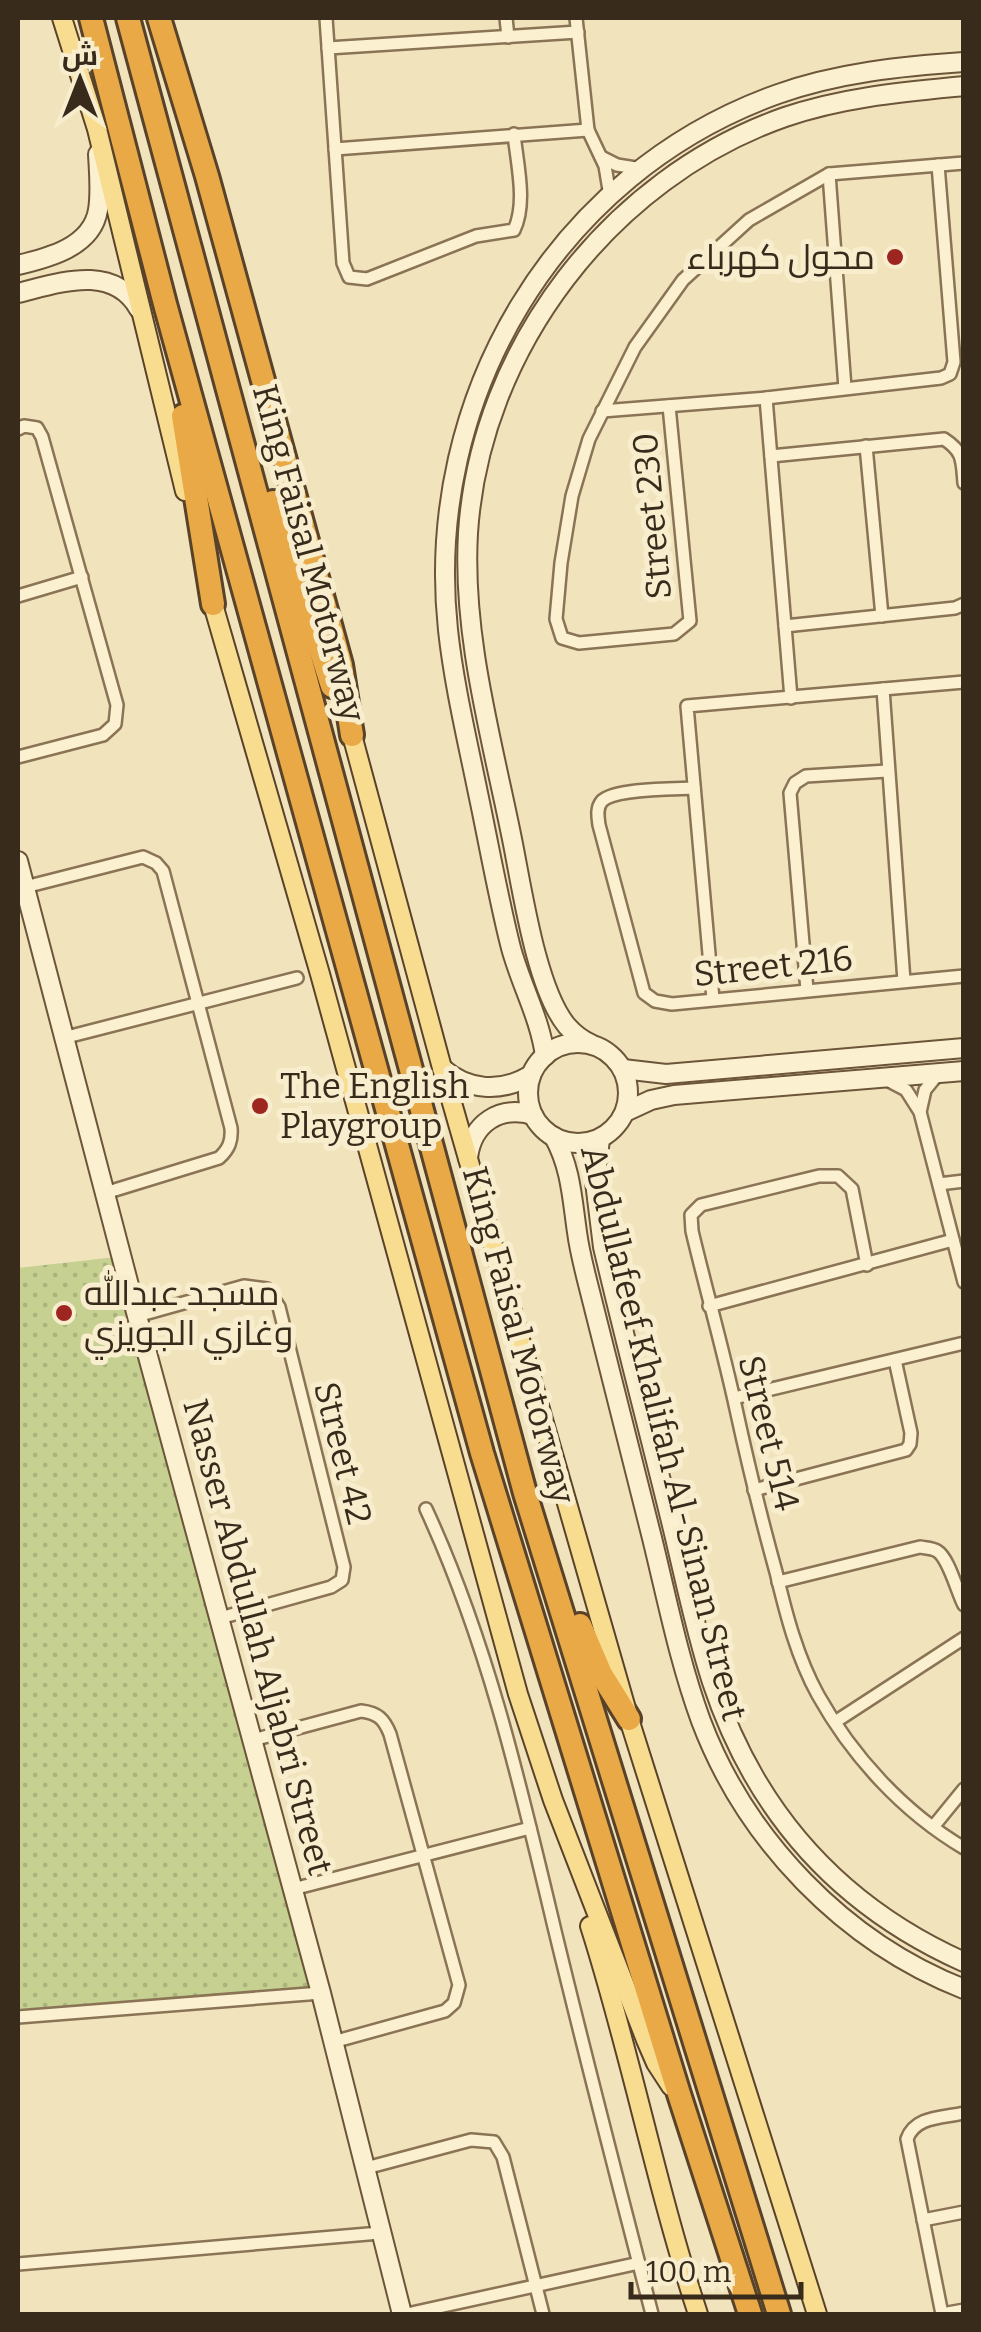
<svg xmlns="http://www.w3.org/2000/svg" width="981" height="2332" viewBox="0 0 981 2332" font-family="Bitter,Cairo,serif">
  <style>
    .park { fill: url(#park-dots) }
    .lines { fill: none; stroke-linecap: round; stroke-linejoin: round }
    .street-casing { stroke: #8a7455; stroke-width: 16 }
    .secondary-casing { stroke: #6c5538; stroke-width: 22 }
    .primary-casing { stroke: #58422a; stroke-width: 22 }
    .highway-casing { stroke: #58422a; stroke-width: 28 }
    .street { stroke: #fbf1d1; stroke-width: 11 }
    .secondary { stroke: #fbf1d1; stroke-width: 18 }
    .primary { stroke: #f8dd91; stroke-width: 18 }
    .highway { stroke: #e8a946; stroke-width: 22 }
    .poi-dot { fill: #9e2620; stroke: #f8eece; stroke-width: 4 }
    .labels { text-anchor: middle; stroke-width: 10; stroke-linejoin: round; paint-order: stroke }
    .poi-label { font-size: 35px; fill: #392b1b; stroke: #f8eece; text-anchor: start }
    .street-label { font-size: 35px; fill: #392b1b; stroke: #f8eece }
  </style>
  <defs>
    <pattern id="park-dots" width="8" height="8" patternUnits="userSpaceOnUse" patternTransform="scale(2.5)"><rect width="8" height="8" fill="#c5d091"/><path d="M2 2h.1M6 6h.1" fill="none" stroke="#aab37c" stroke-width="1.8" stroke-linecap="round"/></pattern>
  </defs>
  <rect width="100%" height="100%" fill="#f1e4bd"/>
  <polygon class="park" points="116,1257 321,1993 18,2017 18,1268"/>
  <g class="lines">
    <g class="street-casing">
      <g id="street">
        <path d="M326,18L343,263L349,277L367,279L476,236L514,230C527,203 517,164 514,134"/>
        <polyline points="506,18 508,37"/>
        <polyline points="576,18 588,130 605,166 610,196"/>
        <polyline points="328,48 578,32"/>
        <polyline points="335,149 588,130"/>
        <polyline points="601,157 617,165 642,169"/>
        <polyline points="829,174 845,388"/>
        <polyline points="766,398 791,698"/>
        <polyline points="669,406 690,621 674,634 579,643 562,638 556,619 561,563 572,496 589,439 635,347 683,280 749,220 829,174 964,163"/>
        <polyline points="602,411 766,398 941,378 950,374 954,362 938,165"/>
        <polyline points="18,429 24,426 37,428 42,437 117,705 115,724 103,735 18,757"/>
        <polyline points="866,446 882,616"/>
        <path d="M771,456L944,439C964,452 962,461 964,483"/>
        <polyline points="18,596 82,577"/>
        <polyline points="785,626 955,608 964,604"/>
        <polyline points="883,689 904,981"/>
        <path d="M694,788C675,789 615,788 602,801C596,808 598,817 599,825L644,993L655,1001L672,1004L964,976"/>
        <path d="M25,887L143,857L156,863L163,871L231,1128C232,1141 229,1149 219,1158L105,1193"/>
        <polyline points="807,990 790,793 795,783 806,776 887,771"/>
        <polyline points="713,999 687,706 964,682"/>
        <polyline points="63,1038 297,978"/>
        <polyline points="885,1079 906,1090 920,1112 964,1282"/>
        <polyline points="920,1112 925,1090 939,1073"/>
        <polyline points="939,1184 964,1181"/>
        <path d="M867,1265L852,1189L838,1176H819L701,1205L691,1215L692,1231C706,1290 723,1349 736,1409C748,1464 761,1518 776,1572C786,1614 797,1657 818,1695C852,1756 903,1812 964,1848"/>
        <polyline points="709,1306 953,1240"/>
        <polyline points="137,1316 244,1286 267,1289 279,1307 344,1567 342,1580 331,1587 220,1618"/>
        <polyline points="734,1398 964,1343"/>
        <polyline points="754,1490 906,1450 910,1444 911,1433 895,1360"/>
        <path d="M426,1509C488,1643 521,1788 555,1931C586,2059 619,2187 652,2314"/>
        <path d="M778,1582L920,1547C925,1548 933,1548 937,1551C949,1558 957,1592 964,1605"/>
        <polyline points="835,1722 964,1638"/>
        <path d="M253,1740L361,1711C378,1713 384,1719 390,1734L459,1985L454,2003L445,2011L333,2042"/>
        <polyline points="933,1827 964,1789"/>
        <polyline points="293,1889 530,1828"/>
        <polyline points="18,2017 321,1993"/>
        <polyline points="366,2168 471,2140 494,2142 503,2157 543,2314"/>
        <polyline points="923,2220 964,2212"/>
        <polyline points="18,2264 380,2233"/>
        <polyline points="407,2314 639,2263"/>
        <path d="M942,2314L907,2139C915,2116 942,2118 964,2113"/>
        <polyline points="942,2314 964,2310"/>
      </g>
    </g>
    <g class="secondary-casing">
      <g id="secondary">
        <path d="M18,265C48,258 92,247 98,210C101,192 99,173 98,154"/>
        <path d="M18,293C59,283 113,263 139,309"/>
        <polyline points="18,861 137,1316 321,1993 402,2314"/>
        <circle cx="578" cy="1093" r="50"/>
        <path d="M591,1044C582,1040 574,1034 567,1026C536,989 522,888 512,839C492,739 462,636 468,533C480,348 611,178 785,117C843,97 903,92 964,86"/>
        <path d="M545,1056C540,1018 521,985 511,948C498,897 489,845 478,793C467,739 454,685 448,630C423,398 556,173 778,94C837,73 902,66 964,62"/>
        <path d="M442,1068C468,1091 501,1093 531,1075"/>
        <polyline points="623,1069 666,1074 964,1048"/>
        <polyline points="625,1112 651,1100 674,1095 964,1071"/>
        <path d="M554,1137C571,1168 572,1198 577,1232C579,1248 583,1264 587,1280C609,1366 631,1452 652,1538C667,1599 679,1661 701,1721C746,1840 844,1942 964,1989"/>
        <path d="M600,1139L595,1182L603,1247C624,1336 647,1424 669,1513C683,1569 694,1627 712,1682C755,1812 839,1906 964,1962"/>
        <path d="M468,1158C472,1123 500,1105 533,1115"/>
      </g>
    </g>
    <g class="primary-casing">
      <g id="primary">
        <polyline points="62,18 97,129 185,491"/>
        <polyline points="210,594 320,974 518,1694 553,1800 646,2040 656,2063 671,2086"/>
        <polyline points="352,735 442,1068 629,1719 817,2314"/>
        <path d="M590,1926C631,2054 656,2187 698,2314"/>
      </g>
    </g>
    <g class="highway-casing">
      <g id="highway">
        <polyline points="91,18 165,304 482,1453 679,2094 750,2314"/>
        <polyline points="128,18 525,1493 779,2314"/>
        <polyline points="159,18 207,176 341,665 352,735"/>
        <polyline points="183,416 213,604"/>
        <polyline points="273,502 332,686"/>
        <polyline points="580,1625 601,1674 629,1719"/>
      </g>
    </g>
    <use href="#street" class="street"/>
    <use href="#secondary" class="secondary"/>
    <use href="#primary" class="primary"/>
    <use href="#highway" class="highway"/>
  </g>
  <g class="poi-dot">
    <circle cx="895" cy="257" r="10"/>
    <circle cx="260" cy="1106" r="10"/>
    <circle cx="64" cy="1313" r="10"/>
  </g>
  <g class="labels">
    <g class="poi-label">
      <text x="875" y="269" text-anchor="end">محول كهرباء</text>
      <text x="280" y="1098">The English<tspan x="280" dy="40">Playgroup</tspan></text>
      <text x="84" y="1305">مسجد عبدالله<tspan x="84" dy="40">وغازي الجويزي</tspan></text>
    </g>
    <g class="street-label">
      <text transform="translate(652 516) rotate(-95)" y="12">Street 230</text>
      <text transform="translate(309 553) rotate(75)" y="12">King Faisal Motorway</text>
      <text transform="translate(773 966) rotate(-6)" y="12">Street 216</text>
      <text transform="translate(519 1335) rotate(75)" y="12">King Faisal Motorway</text>
      <text transform="translate(664 1433) rotate(76)" y="12">Abdullafeef Khalifah Al-Sinan Street</text>
      <text transform="translate(769 1433) rotate(76)" y="12">Street 514</text>
      <text transform="translate(343 1453) rotate(76)" y="12">Street 42</text>
      <text transform="translate(258 1637) rotate(75)" y="12">Nasser Abdullah Aljabri Street</text>
    </g>
  </g>
  <rect width="981" height="2332" fill="none" stroke="#392b1b" stroke-width="40"/>
  <g transform="translate(80 80)" stroke="#f8eece" stroke-width="8" paint-order="stroke">
  <path d="M0-8L18 38L0 25L-18 38Z" fill="#392b1b"/>
  <text y="-15" font-size="28" font-weight="bold" text-anchor="middle" fill="#392b1b">ش</text>
  </g>
  <path d="M631 2282v15h170v-15" fill="none" stroke="#392b1b" stroke-width="5"/>
  <text x="646" y="2282" font-size="30" fill="#392b1b" stroke="#f8eece" stroke-width="8" paint-order="stroke">100 m</text>
</svg>
